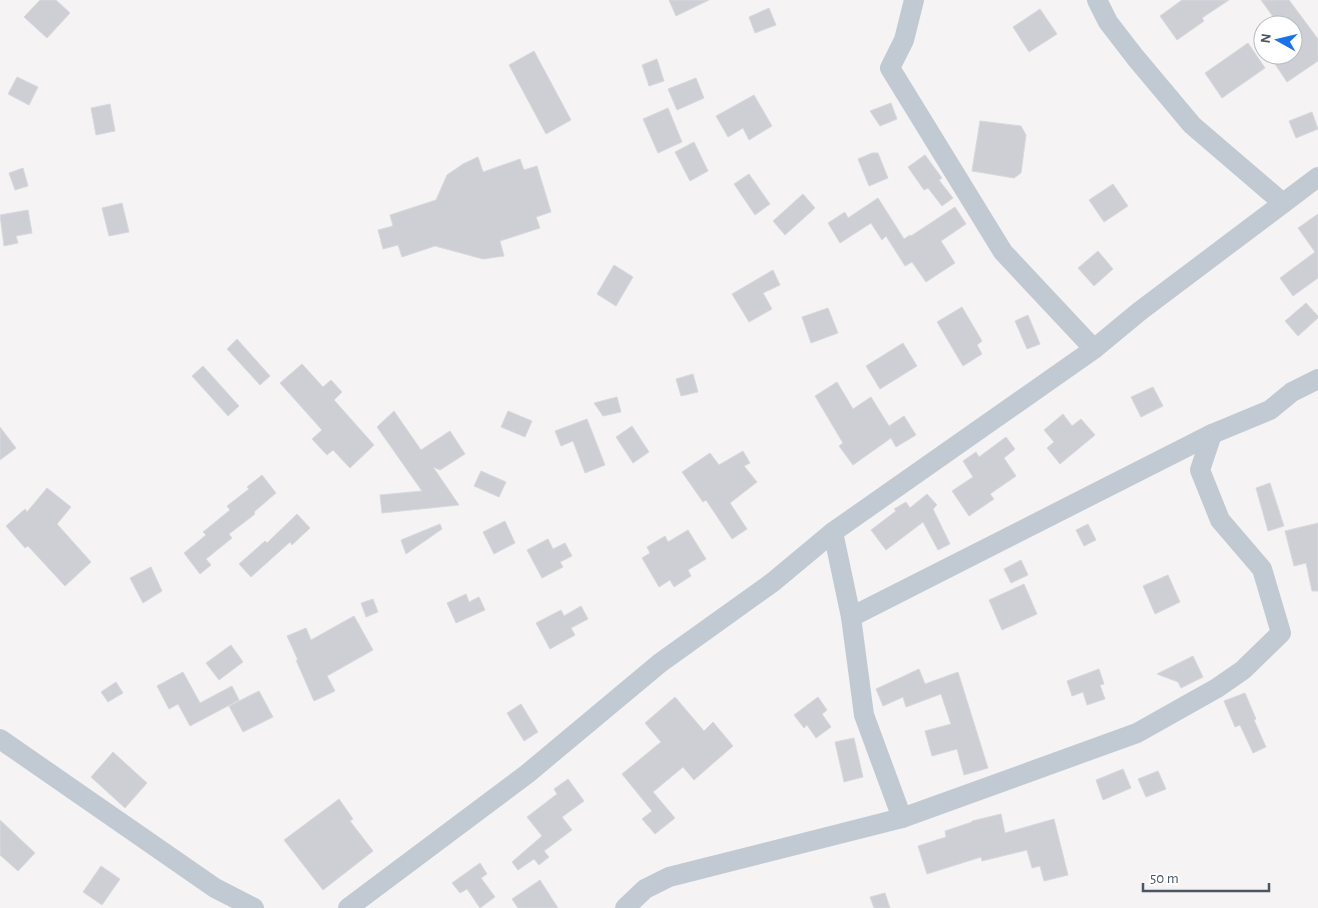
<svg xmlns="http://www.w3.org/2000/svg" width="1318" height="908" viewBox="0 0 1318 908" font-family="'Alegreya Sans',sans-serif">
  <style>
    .building { fill: #cdcfd5; stroke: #d7d9de }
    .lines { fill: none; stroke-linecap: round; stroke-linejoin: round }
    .minor { stroke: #c1cad2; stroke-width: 20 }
  </style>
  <rect width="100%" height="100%" fill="#f5f3f3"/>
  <g class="building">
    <polygon points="40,0 56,0 70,13 47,38 24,17"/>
    <polygon points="669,0 709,0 676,16"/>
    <polygon points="1182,0 1229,0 1202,18 1204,21 1177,40 1160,16"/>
    <polygon points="1261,0 1289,0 1318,39 1318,61 1287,82 1269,55 1293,55 1293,25 1279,25"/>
    <polygon points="769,8 776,25 755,33 749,17"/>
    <polygon points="1040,9 1057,34 1029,52 1013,27"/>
    <polygon points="1248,43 1265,68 1222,98 1205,73"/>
    <polygon points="534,51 571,120 546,134 509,65"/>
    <polygon points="657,59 664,81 649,86 642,65"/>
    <polygon points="17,77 38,87 29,105 8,94"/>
    <polygon points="696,78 704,98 677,110 668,89"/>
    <polygon points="754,95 772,126 749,140 743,128 728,137 716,116"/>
    <polygon points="891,103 897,119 880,126 870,111"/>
    <polygon points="110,104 115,131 96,135 91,108"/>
    <polygon points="668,108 682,142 658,153 643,119"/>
    <polygon points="1312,112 1318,129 1296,138 1289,121"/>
    <polygon points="980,121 1021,126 1026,135 1021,173 1014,178 972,171"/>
    <polygon points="694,142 708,171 690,181 675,152"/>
    <polygon points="872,153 878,153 888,178 869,186 858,159"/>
    <polygon points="925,155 942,178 939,180 953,198 942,206 928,188 924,190 908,167"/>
    <polygon points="478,157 483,172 520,159 524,170 537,166 551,212 536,217 540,228 500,241 504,256 483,259 435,246 402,257 398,245 383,249 378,230 393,226 390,215 436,200 447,175 463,164"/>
    <polygon points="23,168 28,186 15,190 9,173"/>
    <polygon points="749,174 770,204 755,215 734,184"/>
    <polygon points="1113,184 1128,206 1104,222 1089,200"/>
    <polygon points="803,194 815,208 785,235 773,221"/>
    <polygon points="878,198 904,239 910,235 911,236 955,207 966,224 941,241 955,263 926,282 912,262 905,266 886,236 882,240 871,223 840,243 828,223 845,212 848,218"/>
    <polygon points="122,203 129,232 109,236 102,208"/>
    <polygon points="28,210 32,233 16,236 18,243 4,246 0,215"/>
    <polygon points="1318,214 1318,278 1293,296 1280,278 1315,252 1298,228"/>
    <polygon points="1098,251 1113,269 1094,286 1078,268"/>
    <polygon points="614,265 633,277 616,306 597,294"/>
    <polygon points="773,270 780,285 763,293 772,309 749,322 732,294"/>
    <polygon points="1306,303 1318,316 1318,318 1298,336 1285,321"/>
    <polygon points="962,307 982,341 977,345 982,354 963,366 937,322"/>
    <polygon points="828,308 838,333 811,343 802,317"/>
    <polygon points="1028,315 1040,344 1027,349 1015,321"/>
    <polygon points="237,339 270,376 260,385 227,349"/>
    <polygon points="903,343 917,366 880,389 866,366"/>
    <polygon points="302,364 323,387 331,380 342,392 334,400 374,445 350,468 333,450 327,455 312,439 322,430 280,383"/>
    <polygon points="203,366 239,406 228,416 192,376"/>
    <polygon points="693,374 698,392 681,396 676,379"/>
    <polygon points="837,382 853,409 871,397 889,426 904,416 916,435 896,447 891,438 853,465 839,446 843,443 815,396"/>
    <polygon points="1153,387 1163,406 1141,417 1131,397"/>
    <polygon points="617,397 621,412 603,416 594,403"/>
    <polygon points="394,411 421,450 450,431 465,454 440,470 433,467 459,505 382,513 380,495 422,491 377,427"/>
    <polygon points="508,411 532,421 525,437 501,427"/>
    <polygon points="1063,414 1072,426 1081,419 1095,435 1060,464 1047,448 1054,442 1044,430"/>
    <polygon points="587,419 605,465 585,473 573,441 561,446 555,431"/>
    <polygon points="632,426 649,452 633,463 616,437"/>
    <polygon points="0,427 16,448 0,460"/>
    <polygon points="1006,437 1015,449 1004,458 1016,476 990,494 994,499 969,516 952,491 973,477 963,461 976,452 979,457"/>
    <polygon points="743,451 750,463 744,466 757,482 730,503 747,529 732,539 706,500 703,502 682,472 710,453 719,465"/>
    <polygon points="481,471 506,482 499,497 474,486"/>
    <polygon points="262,475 276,493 254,512 255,514 229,534 232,538 206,559 211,565 200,574 184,553 206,535 203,532 230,510 227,506 249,489 247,487"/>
    <polygon points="1270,483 1284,526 1268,531 1256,488"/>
    <polygon points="47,488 71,507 57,524 91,562 65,586 28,546 25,548 6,526 25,509 27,512"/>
    <polygon points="927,494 937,505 933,509 950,544 938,550 923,522 886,550 871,530 896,511 894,509 906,502 910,508"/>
    <polygon points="297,514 310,528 292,545 290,542 251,577 239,564 265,541 267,543"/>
    <polygon points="505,521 515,543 494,554 483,532"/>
    <polygon points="1318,523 1318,591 1312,591 1306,563 1294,566 1285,531"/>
    <polygon points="440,524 442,529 406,554 401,540"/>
    <polygon points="1088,524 1096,540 1084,546 1076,530"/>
    <polygon points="688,530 706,559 688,570 691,576 674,587 670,580 659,587 642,558 650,553 647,547 665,536 668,542"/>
    <polygon points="548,539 553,549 565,543 572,556 560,562 563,567 542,578 527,550"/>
    <polygon points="1021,560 1028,575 1011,583 1004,569"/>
    <polygon points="151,567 162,591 143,603 130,578"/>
    <polygon points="1168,575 1180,602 1155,614 1143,586"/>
    <polygon points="1024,584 1037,614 1002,630 989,600"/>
    <polygon points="466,594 469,602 479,597 485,610 456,623 447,603"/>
    <polygon points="373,599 378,612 366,617 361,603"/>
    <polygon points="581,606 588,619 571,628 575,635 550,649 536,623 561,610 564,616"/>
    <polygon points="354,616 373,650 327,676 335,691 314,701 296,660 298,660 287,636 306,628 311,640"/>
    <polygon points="231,645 243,662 219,680 206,663"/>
    <polygon points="1193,656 1203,677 1181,688 1178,682 1157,674"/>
    <polygon points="919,669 925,684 958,672 988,768 964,775 957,749 932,756 925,731 951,724 941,694 906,707 903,697 883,706 876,689"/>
    <polygon points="1099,669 1104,684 1100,685 1105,699 1087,705 1083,692 1072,696 1067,681"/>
    <polygon points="183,672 200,703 232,686 239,700 190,726 178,704 169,709 157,686"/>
    <polygon points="116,682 123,693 108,702 101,692"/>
    <polygon points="259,691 273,717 243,732 229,706"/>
    <polygon points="1245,693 1256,719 1254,720 1266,747 1253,753 1240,725 1235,727 1224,701"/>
    <polygon points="675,697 704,731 713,722 733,746 694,780 683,767 653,792 675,818 655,834 642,819 652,811 622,774 661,742 645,723"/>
    <polygon points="818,697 827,710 822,714 831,727 816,738 807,725 804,728 794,715"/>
    <polygon points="521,704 538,732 524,741 507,713"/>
    <polygon points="854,738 863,777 844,782 835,742"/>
    <polygon points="113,752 147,783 125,808 91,777"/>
    <polygon points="1123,769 1131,788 1103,800 1096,780"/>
    <polygon points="1158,771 1166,789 1146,797 1138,779"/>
    <polygon points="568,779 584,801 562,817 572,830 544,851 549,857 539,865 534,859 518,870 512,862 542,836 527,817 557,794 554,789"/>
    <polygon points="339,799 353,819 350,821 373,851 323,890 284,840"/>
    <polygon points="1001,814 1005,833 1054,819 1068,875 1044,881 1040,866 1032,868 1027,850 982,861 981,857 927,874 918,846 946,837 945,831 972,822 972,821"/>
    <polygon points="0,820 35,853 18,871 0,855"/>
    <polygon points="480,863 487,874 481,878 495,897 480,908 467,889 460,893 452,883"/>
    <polygon points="101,866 120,879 102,905 83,892"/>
    <polygon points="540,880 558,908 518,908 512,899"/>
    <polygon points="885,893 890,908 874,908 870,897"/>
  </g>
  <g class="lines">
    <g class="minor">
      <polyline points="914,0 904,40 890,68 1003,252 1094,349"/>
      <polyline points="1097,0 1108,22 1135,57 1192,125 1283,203"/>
      <polyline points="833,532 851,617 864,715 902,818"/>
      <polyline points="851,617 1212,434 1270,410 1292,392 1318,379"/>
      <polyline points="0,739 215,888 254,908"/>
      <polyline points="348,908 527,774 660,663 773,582 833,532 1094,349 1140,311 1318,177"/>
      <polyline points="625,908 645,889 669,877 902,818 1137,733 1217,688 1243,670 1281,633 1262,569 1220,520 1200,470 1212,434"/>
    </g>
  </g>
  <g transform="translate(1278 40) rotate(278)"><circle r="24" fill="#ffffff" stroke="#b7bbc0"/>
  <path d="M0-4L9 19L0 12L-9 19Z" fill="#1a73e8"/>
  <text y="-8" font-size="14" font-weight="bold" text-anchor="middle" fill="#4a5661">N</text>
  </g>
  <path d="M1143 883v8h126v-8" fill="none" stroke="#4a5661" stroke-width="2.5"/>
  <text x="1150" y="883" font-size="15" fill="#4a5661" stroke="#ffffff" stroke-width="4" paint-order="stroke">50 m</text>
</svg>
